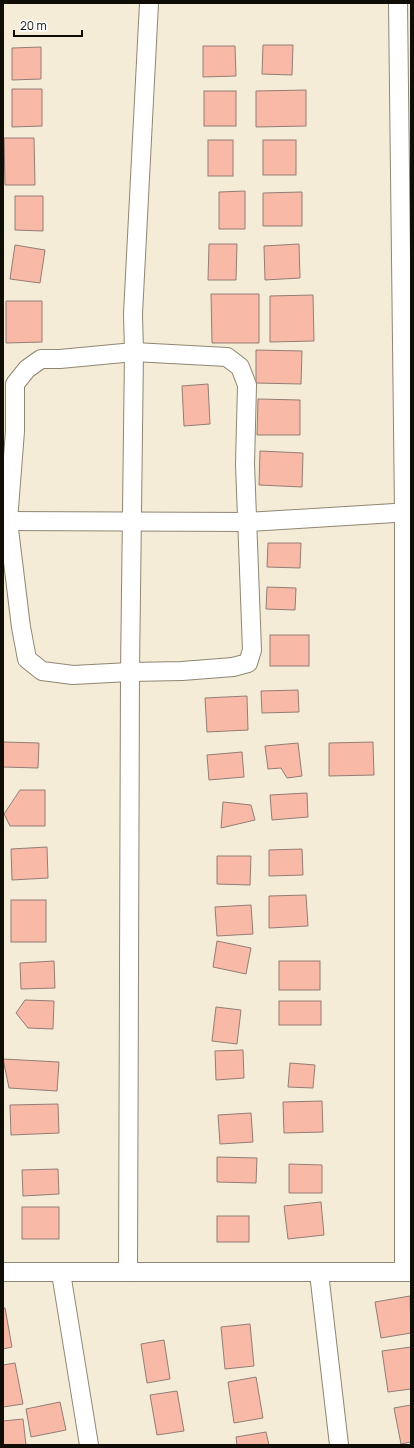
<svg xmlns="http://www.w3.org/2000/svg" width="414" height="1448" viewBox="0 0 414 1448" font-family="Manrope,sans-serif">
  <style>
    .building { fill: #f8baa6; stroke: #947d76 }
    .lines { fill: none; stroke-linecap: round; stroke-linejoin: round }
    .minor-casing { stroke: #8f8673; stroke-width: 20 }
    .minor { stroke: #fff; stroke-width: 18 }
  </style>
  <rect width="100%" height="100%" fill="#f5ecd7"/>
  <g class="building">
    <polygon points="263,45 293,45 292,75 262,74"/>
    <polygon points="203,46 235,46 236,76 203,77"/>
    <polygon points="41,47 41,79 12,80 12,48"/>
    <polygon points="12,89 42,89 42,126 12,127"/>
    <polygon points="306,90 306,126 256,127 256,91"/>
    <rect x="204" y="91" width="32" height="35"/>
    <polygon points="4,138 34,138 35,185 5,185"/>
    <rect x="208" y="140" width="25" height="36"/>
    <rect x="263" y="140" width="33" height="35"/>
    <polygon points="245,191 245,229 219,229 219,192"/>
    <polygon points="302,192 302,226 263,226 263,193"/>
    <polygon points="15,196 43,196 43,231 15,230"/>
    <polygon points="209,244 237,244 236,280 208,280"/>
    <polygon points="299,244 300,278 265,280 264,246"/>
    <polygon points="15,245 45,250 40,283 10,279"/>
    <polygon points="211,294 259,294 259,343 212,343"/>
    <polygon points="313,295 314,341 270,342 270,296"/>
    <polygon points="6,301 42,301 42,342 6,343"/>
    <polygon points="256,350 302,351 301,384 256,383"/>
    <polygon points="208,384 210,424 184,426 182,386"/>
    <polygon points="258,399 300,400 300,435 257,435"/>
    <polygon points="260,451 303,453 302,487 259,485"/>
    <polygon points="268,543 301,543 300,568 267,567"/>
    <polygon points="267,587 296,588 295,610 266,609"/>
    <rect x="270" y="635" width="39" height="31"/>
    <polygon points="298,690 299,712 262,713 261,691"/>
    <polygon points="247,696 248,730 207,732 205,698"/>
    <polygon points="3,742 39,743 38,768 3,767"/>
    <polygon points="373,742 374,775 329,776 329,743"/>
    <polygon points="298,743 302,776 287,778 281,768 268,769 265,746"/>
    <polygon points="242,752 244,777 209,780 207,755"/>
    <polygon points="20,790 45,790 45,826 10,826 4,814"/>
    <polygon points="307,793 308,817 272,820 270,795"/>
    <polygon points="223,802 251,805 255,820 221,828"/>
    <polygon points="47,847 48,878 12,880 11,849"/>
    <polygon points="302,849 303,875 269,876 269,850"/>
    <polygon points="217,856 251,856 250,885 217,884"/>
    <polygon points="306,895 308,926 269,928 269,896"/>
    <rect x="11" y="900" width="35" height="42"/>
    <polygon points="251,905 253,934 217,936 215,907"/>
    <polygon points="217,941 251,948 246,974 213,967"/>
    <polygon points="54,961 55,988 21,989 20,963"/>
    <rect x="279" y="961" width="41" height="29"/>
    <polygon points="25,1000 54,1001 53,1029 28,1028 16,1013"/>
    <rect x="279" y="1001" width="42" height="24"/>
    <polygon points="216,1007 241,1010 237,1044 212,1041"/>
    <polygon points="243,1050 244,1078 216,1080 215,1051"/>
    <polygon points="3,1059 59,1062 57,1091 9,1088"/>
    <polygon points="290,1063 315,1065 313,1088 288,1087"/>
    <polygon points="322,1101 323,1132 284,1133 283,1102"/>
    <polygon points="58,1104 59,1133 11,1135 10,1105"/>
    <polygon points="251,1113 253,1142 220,1144 218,1115"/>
    <polygon points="217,1157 257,1158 256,1183 217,1182"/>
    <polygon points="289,1164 322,1165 322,1193 289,1193"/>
    <polygon points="58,1169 59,1194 23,1196 22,1170"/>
    <polygon points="321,1202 324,1235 288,1239 284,1206"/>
    <rect x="22" y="1207" width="37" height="32"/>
    <rect x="217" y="1216" width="32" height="26"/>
    <polygon points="410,1296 411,1333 381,1338 375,1302"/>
    <polygon points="3,1308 5,1308 12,1347 3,1349"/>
    <polygon points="250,1324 254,1366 225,1369 221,1327"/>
    <polygon points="164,1340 170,1379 147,1383 141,1344"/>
    <polygon points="411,1347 411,1389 388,1392 382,1351"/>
    <polygon points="15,1363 23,1404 3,1407 3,1365"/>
    <polygon points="256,1377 263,1418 234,1423 228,1382"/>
    <polygon points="177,1391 184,1431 157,1435 150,1395"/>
    <polygon points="60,1402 66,1430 31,1437 26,1409"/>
    <polygon points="411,1405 411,1442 401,1444 394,1408"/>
    <polygon points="23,1419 26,1445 3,1445 3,1421"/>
    <polygon points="266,1432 269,1445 237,1445 236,1437"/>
  </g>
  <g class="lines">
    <g class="minor-casing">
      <g id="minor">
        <polyline points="398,3 404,512 404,1272"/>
        <polygon points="134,352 227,357 240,367 247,385 245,464 252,650 248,663 233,667 182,671 130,672 73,675 42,671 27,659 21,627 8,521 15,431 15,384 27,369 41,359 60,359"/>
        <polyline points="3,521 248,522 411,512"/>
        <polyline points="3,1272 411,1272"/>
        <polyline points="128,1272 130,672 134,352 133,314 149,3"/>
        <polyline points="61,1273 89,1445"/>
        <polyline points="319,1273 339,1445"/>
      </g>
    </g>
    <use href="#minor" class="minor"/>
  </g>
  <rect width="414" height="1448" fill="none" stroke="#100d06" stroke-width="8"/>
  <path d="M14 30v6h68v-6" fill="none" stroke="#100d06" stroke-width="2"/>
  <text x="20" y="30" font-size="12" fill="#100d06" stroke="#ffffff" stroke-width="3" paint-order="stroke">20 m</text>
</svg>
